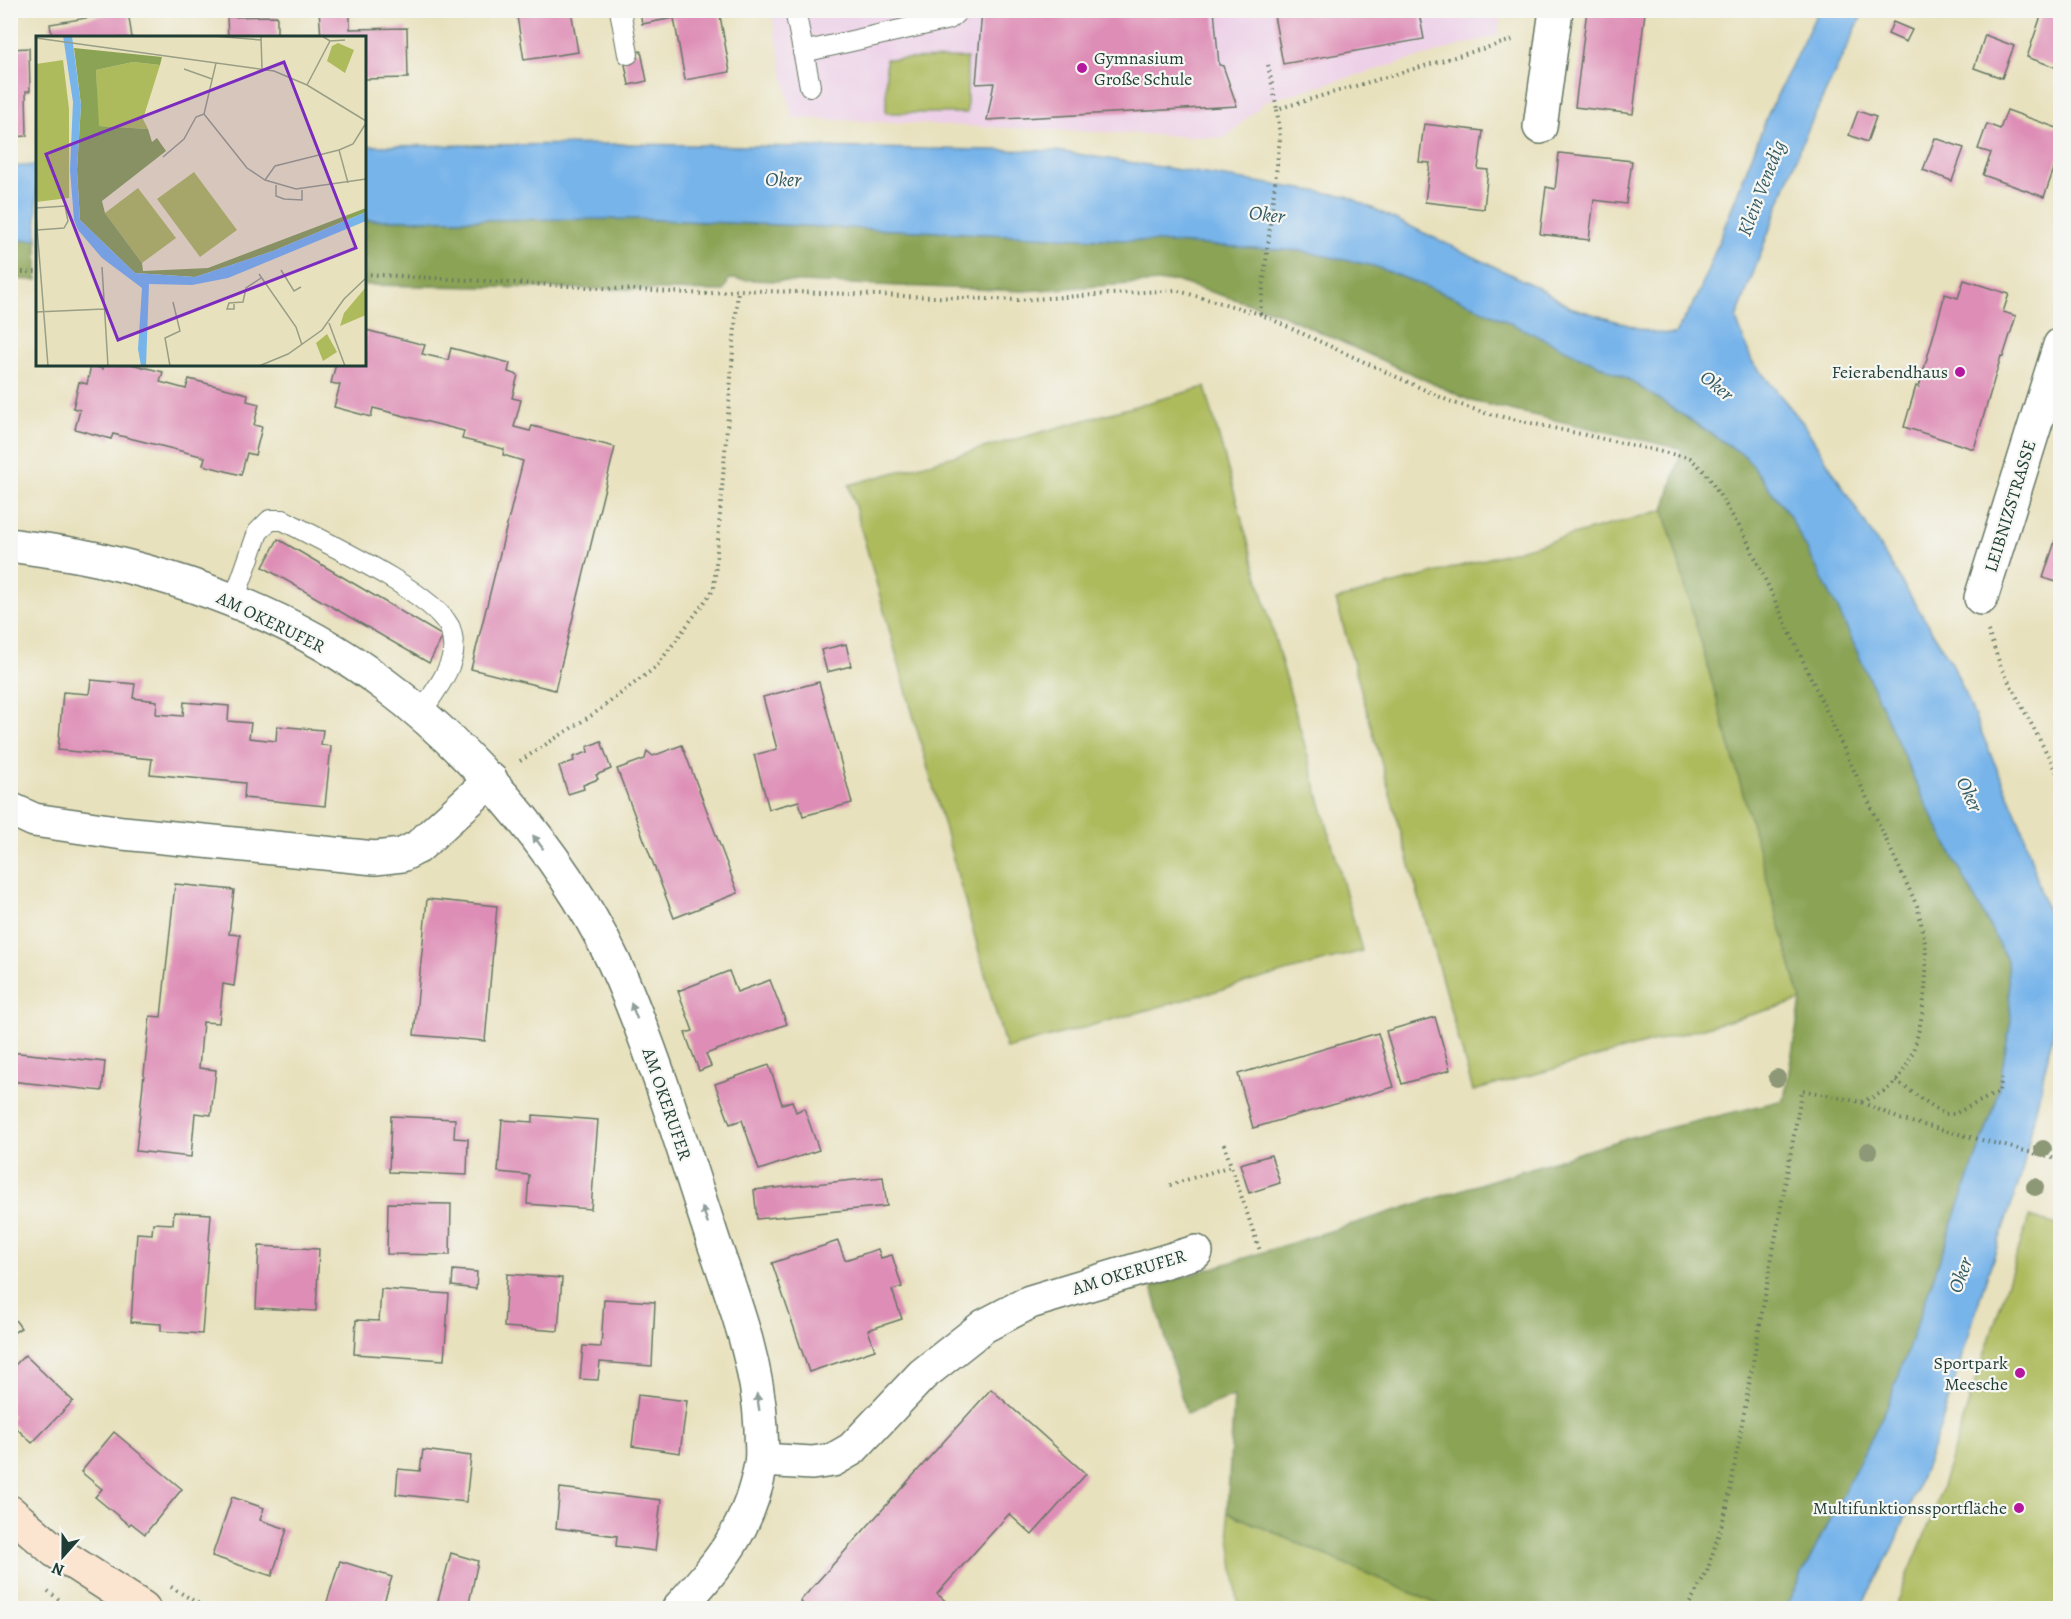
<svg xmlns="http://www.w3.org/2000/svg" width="2071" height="1619" viewBox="0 0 2071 1619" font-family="Alegreya,serif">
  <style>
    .built { fill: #edd0e8 }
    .green { fill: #aebb5d; stroke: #667c48; stroke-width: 1.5 }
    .forest { fill: #8aa354; stroke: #547044; stroke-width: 1.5 }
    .water { fill: #77b4ea; stroke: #4b788f; stroke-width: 1.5 }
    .building { fill: #de8eb6 }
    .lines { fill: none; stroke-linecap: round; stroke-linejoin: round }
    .lane-casing { stroke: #657664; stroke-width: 22 }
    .street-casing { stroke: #657664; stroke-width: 36 }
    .secondary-casing { stroke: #657664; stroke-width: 36 }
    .path { stroke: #657664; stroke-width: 4; stroke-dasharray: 1.5 4.5; stroke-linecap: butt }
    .lane { stroke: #fff; stroke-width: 20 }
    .street { stroke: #fff; stroke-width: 33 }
    .secondary { stroke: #fce5d0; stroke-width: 33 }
    .tree { fill: #8d9877 }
    .oneway { fill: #8f9e9a }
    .poi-dot { fill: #b5179e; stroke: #f6f6f2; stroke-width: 2 }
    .labels { text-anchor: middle; stroke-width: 4.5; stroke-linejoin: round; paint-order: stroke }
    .poi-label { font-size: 18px; fill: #1f3d34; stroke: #f6f6f2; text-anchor: end }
    .street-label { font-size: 18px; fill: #1f3d34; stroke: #f6f6f2 }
    .water-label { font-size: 20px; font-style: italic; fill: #355b62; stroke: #f6f6f2 }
    .inset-road { fill: none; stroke: #989f86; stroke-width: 1.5 }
    .view { fill: #7b2cbf; fill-opacity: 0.15; stroke: #7b2cbf; stroke-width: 3 }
    .inset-edge { fill: none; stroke: #1f3d34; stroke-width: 3 }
  </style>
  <rect width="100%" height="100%" fill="#f6f6f2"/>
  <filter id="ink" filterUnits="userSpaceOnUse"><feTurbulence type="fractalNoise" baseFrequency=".0167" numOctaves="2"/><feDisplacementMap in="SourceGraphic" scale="12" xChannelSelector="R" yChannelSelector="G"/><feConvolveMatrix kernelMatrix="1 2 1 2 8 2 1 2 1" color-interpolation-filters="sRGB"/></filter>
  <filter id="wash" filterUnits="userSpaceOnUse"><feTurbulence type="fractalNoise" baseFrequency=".008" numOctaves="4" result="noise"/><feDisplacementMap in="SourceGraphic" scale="24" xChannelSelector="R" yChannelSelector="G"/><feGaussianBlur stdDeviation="1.35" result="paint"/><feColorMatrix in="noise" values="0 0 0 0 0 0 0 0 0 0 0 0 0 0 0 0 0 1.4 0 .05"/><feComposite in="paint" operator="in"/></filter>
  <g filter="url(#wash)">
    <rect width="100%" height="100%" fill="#e8e1bd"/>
    <polygon class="built" points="771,11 1501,11 1498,35 1266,101 1225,138 792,118"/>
    <g class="green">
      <polygon points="967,58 967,113 886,113 886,59"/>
      <polygon points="1205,387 1362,951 1006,1049 849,485"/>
      <polygon points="1664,510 1801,1001 1473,1091 1336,600"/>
      <polygon points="2029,1217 2060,1226 2060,1608 1894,1608 1931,1520"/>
      <polygon points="1227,1512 1446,1608 1234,1608 1238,1603"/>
    </g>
    <g class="forest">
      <polygon points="638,219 1125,240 1301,251 1374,266 1466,302 1628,379 1745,456 1788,513 1838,609 1922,796 2007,960 2011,1020 1996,1102 1888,1405 1785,1608 1446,1608 1227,1512 1234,1396 1186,1414 1152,1287 1623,1139 1784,1100 1801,1001 1664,510 1682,449 1471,401 1276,312 1175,281 1023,291 729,279 724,291 365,285 365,220"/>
      <polygon points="37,239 37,280 11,279 11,241"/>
    </g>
    <g class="water">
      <polygon points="1818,11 1864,11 1804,138 1736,319 1752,361 1803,423 1952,663 2020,823 2057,945 2053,1033 2021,1176 1983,1288 1940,1428 1896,1542 1860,1608 1785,1608 1888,1405 1996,1102 2011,1020 2007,960 1922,796 1838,609 1788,513 1745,456 1628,379 1466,302 1374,266 1301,251 1125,240 638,219 364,220 365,146 624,144 1057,151 1347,196 1539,288 1570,307 1654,333 1675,334 1697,298 1768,114"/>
      <polygon points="37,165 37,239 11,241 11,167"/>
    </g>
    <g id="blocks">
      <g class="building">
        <polygon points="319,10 341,10 342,15 350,15 350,29 407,28 408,78 364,79 364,38 321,38"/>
        <polygon points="516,10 571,10 578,52 524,60"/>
        <polygon points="640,10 719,10 730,72 685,80 674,18 642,24"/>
        <polygon points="982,10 1214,10 1219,65 1223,66 1237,106 987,120 994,83 976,84"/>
        <polygon points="1273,10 1427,10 1427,12 1419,13 1424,39 1283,64"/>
        <polygon points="1587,10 1645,12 1633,114 1575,107"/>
        <polygon points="2043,10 2060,10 2060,69 2027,57"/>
        <polygon points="128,11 132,38 52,38 50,24"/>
        <polygon points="277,16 277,38 228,38 227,17"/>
        <polygon points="1893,22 1912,30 1906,42 1888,34"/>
        <polygon points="1985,35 2014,46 2002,78 1974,68"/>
        <polygon points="29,48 30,91 26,91 27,136 10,137 10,49"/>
        <polygon points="641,51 647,81 629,85 623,54"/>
        <polygon points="2007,110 2060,129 2060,152 2044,197 1983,175 1991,153 1978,149 1987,124 2000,129"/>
        <polygon points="1858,111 1876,117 1867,142 1849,135"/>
        <polygon points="1424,124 1483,131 1478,169 1488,170 1484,209 1425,202 1430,163 1419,162"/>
        <polygon points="1935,138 1964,148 1952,181 1923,170"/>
        <polygon points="1559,153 1632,161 1626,204 1594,200 1589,240 1540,234 1546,187 1555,189"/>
        <polygon points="1964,280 2009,294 2003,312 2016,316 2003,357 2001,356 1974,449 1904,427 1916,386 1919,387 1945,294 1958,298"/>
        <polygon points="366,330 425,345 422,354 448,360 451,348 510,363 508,372 518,375 512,398 521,400 514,427 530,431 532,426 615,447 555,690 471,669 523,461 503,455 504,449 462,439 464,431 373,408 371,417 334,407 340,385 331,383 336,364 364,364"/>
        <polygon points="104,364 131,364 163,372 160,382 186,389 189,379 248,394 247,401 259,404 254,425 262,427 255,455 247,453 241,475 203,465 205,457 113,434 111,439 75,429 80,410 73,408 79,382 87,384 91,365 103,369"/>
        <polygon points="2060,526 2060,583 2043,578"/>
        <polygon points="278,539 443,636 429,663 263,567"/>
        <polygon points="846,644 851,666 827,672 821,650"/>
        <polygon points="91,680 135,684 133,698 157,701 156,714 183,716 184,702 229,706 228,721 251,723 249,738 276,741 277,726 323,730 321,745 331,746 325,806 244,798 245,783 150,774 152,759 58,750 63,692 89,694"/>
        <polygon points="819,682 852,803 803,816 799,801 769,809 754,755 777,749 763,697"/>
        <polygon points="601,741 611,769 596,775 598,779 583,785 584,789 568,794 559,766 574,761 573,757 588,752 587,747"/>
        <polygon points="682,745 738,893 674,918 617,769 645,759 647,751 653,756"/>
        <polygon points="175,884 234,890 229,934 240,935 234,986 223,984 219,1023 203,1022 199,1068 216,1070 211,1115 195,1113 191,1157 136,1151 150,1016 161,1017"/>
        <polygon points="427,899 497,906 485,1041 414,1035"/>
        <polygon points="729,971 737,992 770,980 787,1024 706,1054 711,1066 699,1071 685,1033 693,1031 678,991"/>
        <polygon points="1435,1017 1450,1070 1402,1084 1386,1031"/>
        <polygon points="1378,1033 1394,1087 1253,1128 1238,1074"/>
        <polygon points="10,1052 105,1062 102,1091 10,1081"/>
        <polygon points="769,1065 782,1104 792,1101 796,1112 804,1108 819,1150 759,1170 742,1120 730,1124 715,1084"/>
        <polygon points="533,1115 598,1120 591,1209 527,1204 529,1175 498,1172 502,1120 533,1122"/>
        <polygon points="391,1116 455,1119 454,1138 468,1139 467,1175 389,1172"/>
        <polygon points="1271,1155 1280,1183 1249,1193 1240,1164"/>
        <polygon points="883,1177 887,1206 757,1219 754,1190"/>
        <polygon points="388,1203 451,1204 450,1255 387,1254"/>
        <polygon points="174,1212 211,1214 202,1334 161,1331 161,1324 131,1322 137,1233 152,1234 153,1223 173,1224"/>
        <polygon points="838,1241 845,1260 878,1249 881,1258 892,1255 902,1287 892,1290 902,1319 868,1330 875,1350 809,1372 772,1263"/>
        <polygon points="259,1246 319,1249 316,1311 256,1308"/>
        <polygon points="453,1270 477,1272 476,1289 452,1286"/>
        <polygon points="507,1274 562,1278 558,1331 504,1327"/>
        <polygon points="381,1289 449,1294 444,1360 354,1354 356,1320 379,1321"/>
        <polygon points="604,1299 655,1302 652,1366 600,1362 598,1380 580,1379 583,1346 601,1347"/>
        <polygon points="10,1313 21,1328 10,1335"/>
        <polygon points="25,1355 73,1401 32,1443 10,1422 13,1415 10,1413 10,1370"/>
        <polygon points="991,1389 1086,1474 1032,1535 1009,1514 937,1594 954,1608 807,1608 800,1601"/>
        <polygon points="638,1395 687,1401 680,1453 632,1446"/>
        <polygon points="114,1432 182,1489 145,1534 131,1523 129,1525 95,1497 102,1489 81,1472"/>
        <polygon points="423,1450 471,1456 466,1502 396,1494 398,1469 420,1471"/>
        <polygon points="560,1488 661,1500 655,1551 616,1546 617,1536 556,1528"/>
        <polygon points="232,1497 264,1508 260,1520 287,1529 272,1576 212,1556"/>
        <polygon points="451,1553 478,1561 468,1608 436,1608"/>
        <polygon points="340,1561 392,1577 382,1608 325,1608"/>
      </g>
    </g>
  </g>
  <g filter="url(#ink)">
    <use href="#blocks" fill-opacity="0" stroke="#657664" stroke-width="1.5"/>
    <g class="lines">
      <g class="lane-casing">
        <g id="lane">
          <polyline points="620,10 628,54"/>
          <polyline points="795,10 810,86"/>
          <polyline points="803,52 949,19 959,10"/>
          <path d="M234,600L258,532L270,520H283C322,541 429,590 449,626C452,631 454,647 453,653C449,675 432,695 420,714"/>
        </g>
      </g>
      <g class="street-casing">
        <g id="street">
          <polyline points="1540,127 1556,10"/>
          <path d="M10,545C42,550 74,553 105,561C204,584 303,623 385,685C481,757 574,869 622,980C658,1065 685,1155 714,1243C735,1303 758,1364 761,1428C761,1440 763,1453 761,1464C749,1529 721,1561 679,1608"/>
          <polyline points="1981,598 2060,345"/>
          <polyline points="10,809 34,820 123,833 375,858 402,855 418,847 491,780"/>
          <polyline points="762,1460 812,1463 833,1460 852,1449 922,1375 984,1326 1030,1302 1196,1252"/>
        </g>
      </g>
      <g class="secondary-casing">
        <polyline id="secondary" points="10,1512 55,1551 143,1608"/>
      </g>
      <g class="path">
        <polyline points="1268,65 1277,109"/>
        <polyline points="10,272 38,272"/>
        <path d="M364,274L705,294L738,290L1017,300L1175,290L1260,314L1449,401L1485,413L1690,458L1706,473L1745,536L1917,906C1920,918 1923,931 1925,943C1929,979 1922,1054 1896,1081C1886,1092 1874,1097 1861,1102"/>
        <polyline points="1260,314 1280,138 1277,109 1516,39"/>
        <polyline points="1988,631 2001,667 2060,778"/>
        <polyline points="520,761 595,713 656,667 714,589 738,290"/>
        <polyline points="1896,1081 1944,1114 1954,1114 1999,1092 2002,1078"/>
        <polyline points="1224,1144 1231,1166"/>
        <polyline points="1170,1185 1231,1166 1260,1251"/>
        <polyline points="10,1469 19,1477"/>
        <polyline points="171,1587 206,1608"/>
        <polyline points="48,1591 70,1608"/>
        <polyline points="1687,1608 1707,1572 1727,1507 1802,1090 1861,1102 1900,1119 2060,1160"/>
      </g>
      <use href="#lane" class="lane"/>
      <use href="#street" class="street"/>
      <use href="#secondary" class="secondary"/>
    </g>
    <g class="tree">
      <circle cx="1777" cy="1078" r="9"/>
      <circle cx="2043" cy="1149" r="9"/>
      <circle cx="1868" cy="1151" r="9"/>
      <circle cx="2035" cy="1187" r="9"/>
    </g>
    <defs><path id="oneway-solid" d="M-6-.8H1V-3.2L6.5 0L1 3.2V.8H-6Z" transform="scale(1.5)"/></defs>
    <g class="oneway">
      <use href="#oneway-solid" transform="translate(538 842) rotate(-127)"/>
      <use href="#oneway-solid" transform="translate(634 1011) rotate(-111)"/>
      <use href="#oneway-solid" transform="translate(705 1215) rotate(-109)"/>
      <use href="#oneway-solid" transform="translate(758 1402) rotate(-99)"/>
    </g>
  </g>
  <g class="poi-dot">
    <circle cx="1082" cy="68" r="6"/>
    <circle cx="1960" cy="372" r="6"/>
    <circle cx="2020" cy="1373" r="6"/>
    <circle cx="2019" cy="1508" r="6"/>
  </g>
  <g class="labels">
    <g class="poi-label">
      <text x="1094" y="64" text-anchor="start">Gymnasium<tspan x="1094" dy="21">Große Schule</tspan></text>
      <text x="1948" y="378">Feierabendhaus</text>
      <text x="2008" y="1369">Sportpark<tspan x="2008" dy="21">Meesche</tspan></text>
      <text x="2007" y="1514">Multifunktionssportfläche</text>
    </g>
    <g class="street-label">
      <text transform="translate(2010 506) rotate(-73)" y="6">LEIBNIZSTRASSE</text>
      <text transform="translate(271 622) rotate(26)" y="6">AM OKERUFER</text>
      <text transform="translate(667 1104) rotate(71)" y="6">AM OKERUFER</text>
      <text transform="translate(1129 1272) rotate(-17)" y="6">AM OKERUFER</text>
    </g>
    <g class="water-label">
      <text transform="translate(783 179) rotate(1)" y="7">Oker</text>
      <text transform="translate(1761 188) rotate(-69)" y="7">Klein Venedig</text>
      <text transform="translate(1267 214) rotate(7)" y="7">Oker</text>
      <text transform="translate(1717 385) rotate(39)" y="7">Oker</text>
      <text transform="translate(1970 794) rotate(65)" y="7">Oker</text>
      <text transform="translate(1960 1275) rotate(-70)" y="7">Oker</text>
    </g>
  </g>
  <g transform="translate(36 36)">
    <rect width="330" height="330" fill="#e8e1bd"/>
    <path d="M302,7L318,14L309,37L291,25L296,10ZM27,24L33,73V162L0,166V28ZM97,26L124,29L107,83L112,93L62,90L60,34ZM158,136L201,194L164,221L121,163ZM102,152L140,202L106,227L69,177ZM330,251V279L304,290L308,277ZM291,298L301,316L287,325L280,307Z" fill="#aebb5d"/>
    <path d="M38,12L126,21L124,29L97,26L60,34L63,90L112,93L116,106L121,102L130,115L66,165L69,177L106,227L107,235L172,232L330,172V176L237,215L159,241L99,237L44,184L41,134L45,69Z" fill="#8aa354"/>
    <path d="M27,0H36L45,69L41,134L44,184L99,237L159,241L237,215L330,176V185L192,242L156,249L113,248L110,330H105L102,313L106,252L66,222L42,194L38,184L34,134L37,66Z" fill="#77b4ea"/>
    <path class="inset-road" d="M176,0L225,4M286,0L294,5L309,4M225,1L226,33M0,2L238,35L271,49L330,85M180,27L168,78L211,132L229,144L260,153L330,143M148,33L176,43M271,49L294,5M127,121L148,103L160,81L168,78M229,144L239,130L303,114M312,147L303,114L317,108L330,87M240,149V160L248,163L266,164V154M0,172L29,170L32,185L28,192L1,194M0,179L12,330M66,231L72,330M245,234L258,255L265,251M223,238L260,291L266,309M198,268V273H191L193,267L207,266L210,252L225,242M0,276L68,273M293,287L309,330M134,330L129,302L144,295L137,266M223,330L252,318L286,294L308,263L330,242"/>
    <path class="view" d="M248,26L320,212L82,304L10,118Z"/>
    <rect width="330" height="330" class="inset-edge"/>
  </g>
  <rect width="2071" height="1619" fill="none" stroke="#f6f6f2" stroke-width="36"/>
  <g transform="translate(63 1556) rotate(201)" stroke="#f6f6f2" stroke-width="4.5" paint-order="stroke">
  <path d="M0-4.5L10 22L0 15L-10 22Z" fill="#1f3d34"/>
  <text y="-9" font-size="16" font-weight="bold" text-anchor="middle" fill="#1f3d34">N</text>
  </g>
</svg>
